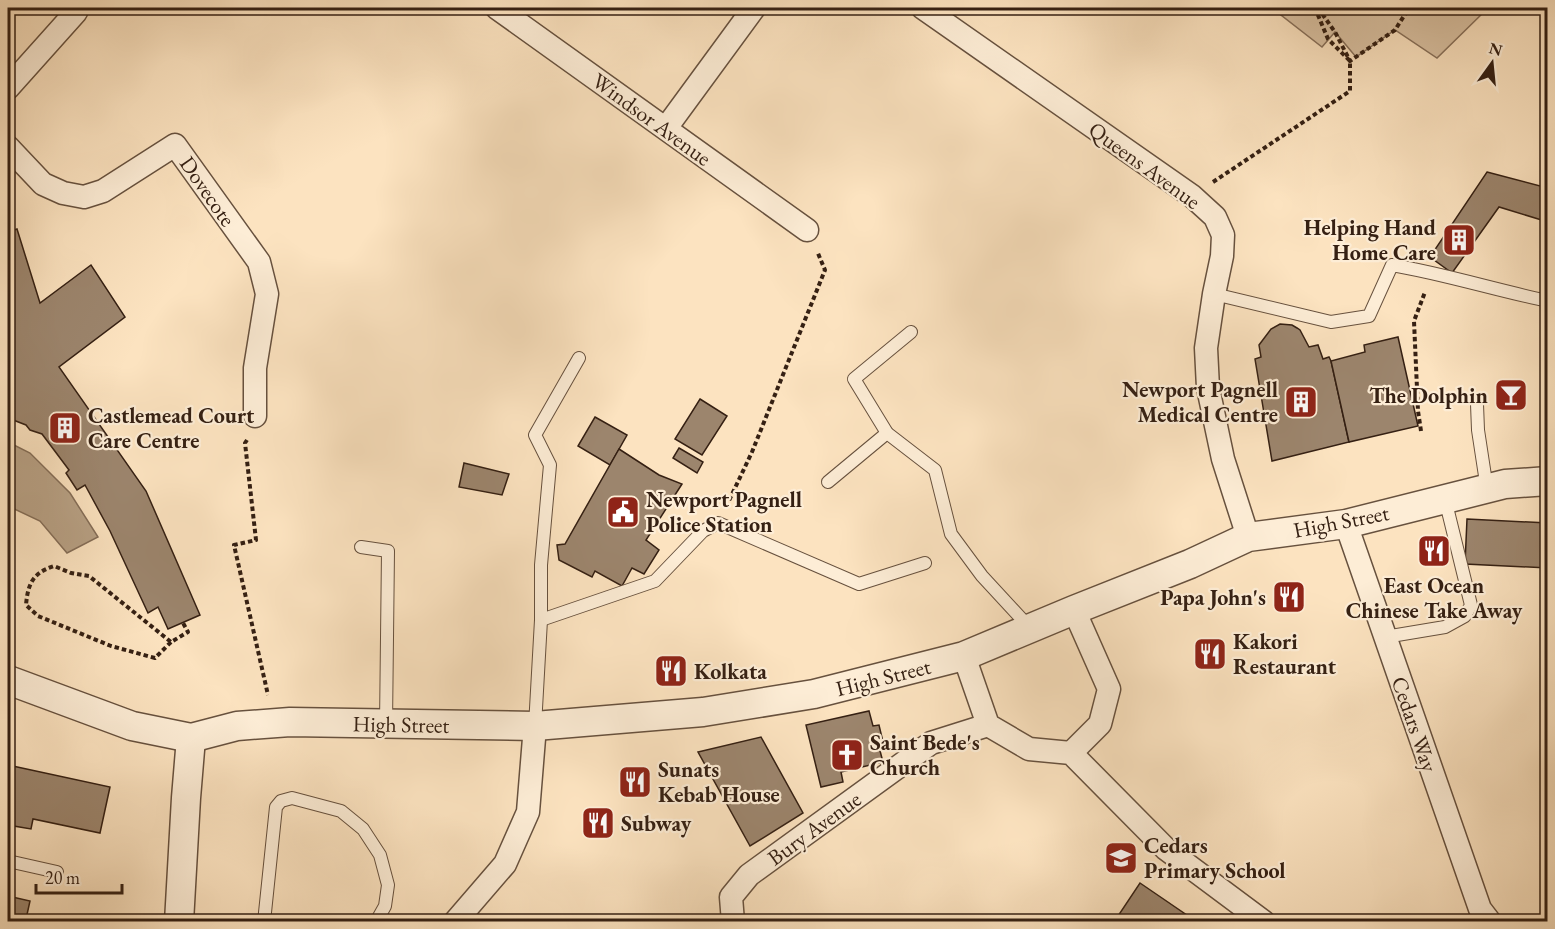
<svg xmlns="http://www.w3.org/2000/svg" width="1555" height="929" viewBox="0 0 1555 929" font-family="'EB Garamond',serif">
  <style>
    .green { fill: #dac2a3; stroke: #88715b; stroke-width: 1.5 }
    .water { fill: #b8a185; stroke: #846d57; stroke-width: 1.5 }
    .building { fill: #9c856d; stroke: #352013; stroke-width: 1.5 }
    .lines { fill: none; stroke-linecap: round; stroke-linejoin: round }
    .service-casing { stroke: #67513e; stroke-width: 14 }
    .minor-casing { stroke: #67513e; stroke-width: 25 }
    .tertiary-casing { stroke: #67513e; stroke-width: 31 }
    .path { stroke: #352013; stroke-width: 4; stroke-dasharray: 4.5 3; stroke-linecap: butt }
    .service { stroke: #fdedd6; stroke-width: 12 }
    .minor { stroke: #fdedd6; stroke-width: 22 }
    .tertiary { stroke: #fdedd6; stroke-width: 28 }
    .labels { text-anchor: middle; stroke-width: 4.5; stroke-linejoin: round; paint-order: stroke }
    .street-label { font-size: 22px; fill: #352013; stroke: #fdedd6 }
    .poi-label { font-size: 22px; font-weight: bold; fill: #352013; stroke: #fdedd6; text-anchor: start }
  </style>
  <rect width="100%" height="100%" fill="#fce3c0"/>
  <filter id="stains"><feTurbulence type="fractalNoise" baseFrequency=".00333" numOctaves="4"/><feColorMatrix values="0 0 0 0 .2 0 0 0 0 .09 0 0 0 0 .02 0 0 0 .5 -.17"/></filter>
  <radialGradient id="worn" r=".72"><stop offset=".6" stop-color="#630" stop-opacity="0"/><stop offset="1" stop-color="#630" stop-opacity=".3"/></radialGradient>
  <polygon class="green" points="1272,8 1488,8 1437,58 1395,30 1356,57 1335,32 1322,47"/>
  <polygon class="water" points="8,442 30,453 70,493 98,537 67,553 40,521 8,506"/>
  <g class="building">
    <polygon points="1487,172 1548,188 1548,222 1499,207 1452,273 1430,257"/>
    <polygon points="17,229 40,303 91,265 125,317 59,367 146,491 200,615 168,629 158,607 148,613 110,531 85,485 77,490 66,473 69,470 42,434 30,430 26,425 8,418 12,401 8,394 8,232"/>
    <polygon points="1280,324 1292,325 1297,328 1300,330 1309,347 1318,345 1323,359 1329,357 1331,361 1349,442 1272,461 1255,359 1261,357 1259,345 1271,329"/>
    <polygon points="1398,337 1418,426 1349,442 1331,361 1365,352 1364,345"/>
    <polygon points="700,399 727,416 702,455 675,439"/>
    <polygon points="595,417 627,435 610,465 578,446"/>
    <polygon points="679,448 703,462 697,473 673,458"/>
    <polygon points="619,449 659,475 682,484 646,540 659,550 644,574 632,568 622,586 595,571 592,577 559,560 557,545 565,544"/>
    <polygon points="464,463 509,474 502,495 459,487"/>
    <polygon points="1467,519 1548,523 1548,568 1465,564"/>
    <polygon points="869,711 873,726 879,725 884,746 879,747 883,762 841,772 843,782 821,787 806,725"/>
    <polygon points="761,737 803,813 750,846 698,752"/>
    <polygon points="8,765 110,787 100,833 33,819 31,829 8,825"/>
    <polygon points="1140,883 1197,922 1114,922"/>
    <polygon points="8,896 30,901 26,919 8,915"/>
  </g>
  <g class="lines">
    <g class="service-casing">
      <g id="service">
        <path d="M1214,294L1331,322L1369,316L1392,265C1445,274 1495,290 1548,301"/>
        <polyline points="911,332 854,379 887,433 935,470 951,534 982,576 1030,628"/>
        <polyline points="1477,404 1478,430 1487,489"/>
        <polyline points="828,482 887,433"/>
        <polyline points="361,547 388,551 386,724"/>
        <polyline points="541,620 655,581 703,531 718,523 859,584 925,563"/>
        <polyline points="1385,637 1445,627 1465,616 1471,605 1445,499"/>
        <polyline points="535,726 541,620 541,565 550,465 535,435 579,358"/>
        <polyline points="8,861 57,872"/>
        <polyline points="264,922 276,807 281,801 292,798 341,811 363,829 380,855 388,885 385,906 376,922"/>
      </g>
    </g>
    <g class="minor-casing">
      <g id="minor">
        <polyline points="497,8 807,230"/>
        <polyline points="923,8 1192,196 1215,217 1223,235 1222,256 1214,294 1206,348 1208,388 1223,459 1248,537"/>
        <polyline points="8,88 76,12"/>
        <polyline points="666,128 754,8"/>
        <polyline points="8,147 43,184 63,193 84,197 103,191 175,145 259,262 267,294 255,368 255,416"/>
        <polyline points="1346,524 1480,909 1490,922"/>
        <polyline points="964,656 988,725 1029,749 1071,753 1166,849 1264,922"/>
        <polyline points="1071,753 1100,724 1109,689 1074,610"/>
        <polyline points="455,922 505,864 528,812 535,726"/>
        <polyline points="733,922 731,897 749,875 931,743 988,725"/>
      </g>
    </g>
    <g class="tertiary-casing">
      <g id="tertiary">
        <polyline points="8,680 132,726 191,738 237,726 290,722 535,726 703,712 814,694 964,656 1074,610 1190,564 1248,537 1346,524 1505,484 1548,481"/>
        <polyline points="179,922 186,798 191,738"/>
      </g>
    </g>
    <g class="path">
      <polyline points="1318,8 1335,32 1350,61 1395,30 1409,8"/>
      <polyline points="1213,182 1350,91 1350,61 1328,39 1315,8"/>
      <polyline points="1421,431 1418,411 1414,321 1425,292"/>
      <polyline points="247,440 245,443 256,540 234,545 268,695"/>
      <polyline points="726,507 752,452 825,270 817,251"/>
      <path d="M171,642L155,658L111,646L38,616L26,605C28,583 33,573 54,566L71,573L89,576L171,642L188,632L183,623"/>
    </g>
    <use href="#service" class="service"/>
    <use href="#minor" class="minor"/>
    <use href="#tertiary" class="tertiary"/>
  </g>
  <defs>
    <g id="building-square" transform="scale(1.725)"><rect x="-9" y="-9" width="18" height="18" rx="4" fill="#8f2418" stroke="#fdedd6"/><path d="M-4-6H4V6H1V3H-1V6H-4ZM-2.5-4.3h1.7v1.8h-1.7ZM.8-4.3h1.7v1.8H.8ZM-2.5-1h1.7V.8h-1.7ZM.8-1h1.7V.8H.8Z" fill="#fff"/></g>
    <g id="bar-square" transform="scale(1.725)"><rect x="-9" y="-9" width="18" height="18" rx="4" fill="#8f2418" stroke="#fdedd6"/><path d="M-6-5H6L.8 .8V4.5H3.5V6h-7V4.5H-.8V.8Z" fill="#fff"/></g>
    <g id="civic-square" transform="scale(1.725)"><rect x="-9" y="-9" width="18" height="18" rx="4" fill="#8f2418" stroke="#fdedd6"/><path d="M-.6-6.5H3V-4.5H.6V-3L4-1V1h2V6H-6V1h2V-1L-.6-3ZM-1.2 2.5V6h2.4V2.5Z" fill="#fff"/></g>
    <g id="restaurant-square" transform="scale(1.725)"><rect x="-9" y="-9" width="18" height="18" rx="4" fill="#8f2418" stroke="#fdedd6"/><path d="M-5-6h1v4h1v-4h1v4h1v-4h1v5L-1.5 .5V6h-2V.5L-5-1ZM5-6V6H3V1.5H1.5Q1.5-4 5-6Z" fill="#fff"/></g>
    <g id="church-square" transform="scale(1.725)"><rect x="-9" y="-9" width="18" height="18" rx="4" fill="#8f2418" stroke="#fdedd6"/><path d="M-1.2-6h2.4v3.5h3.3v2.4h-3.3V6h-2.4V-.1h-3.3v-2.4h3.3Z" fill="#fff"/></g>
    <g id="school-square" transform="scale(1.725)"><rect x="-9" y="-9" width="18" height="18" rx="4" fill="#8f2418" stroke="#fdedd6"/><path d="M0-5L7-2L0 1L-7-2ZM-4 1L0 2.5L4 1V4Q0 6-4 4Z" fill="#fff"/></g>
  </defs>
  <g fill-rule="evenodd">
    <use href="#building-square" x="1459" y="240"/>
    <use href="#bar-square" x="1511" y="395"/>
    <use href="#building-square" x="1301" y="402"/>
    <use href="#building-square" x="65" y="428"/>
    <use href="#civic-square" x="623" y="512"/>
    <use href="#restaurant-square" x="1434" y="551"/>
    <use href="#restaurant-square" x="1289" y="597"/>
    <use href="#restaurant-square" x="1210" y="654"/>
    <use href="#restaurant-square" x="671" y="671"/>
    <use href="#church-square" x="847" y="755"/>
    <use href="#restaurant-square" x="635" y="782"/>
    <use href="#restaurant-square" x="598" y="823"/>
    <use href="#school-square" x="1121" y="858"/>
  </g>
  <g class="labels">
    <g class="street-label">
      <text transform="translate(652 119) rotate(36)" y="8">Windsor Avenue</text>
      <text transform="translate(1145 165) rotate(36)" y="8">Queens Avenue</text>
      <text transform="translate(208 191) rotate(55)" y="8">Dovecote</text>
      <text transform="translate(1341 521) rotate(-11)" y="8">High Street</text>
      <text transform="translate(883 677) rotate(-14)" y="8">High Street</text>
      <text transform="translate(401 724) rotate(1)" y="8">High Street</text>
      <text transform="translate(1415 724) rotate(71)" y="8">Cedars Way</text>
      <text transform="translate(814 828) rotate(-36)" y="8">Bury Avenue</text>
    </g>
    <g class="poi-label">
      <text x="1436" y="235" text-anchor="end">Helping Hand<tspan x="1436" dy="25">Home Care</tspan></text>
      <text x="1278" y="397" text-anchor="end">Newport Pagnell<tspan x="1278" dy="25">Medical Centre</tspan></text>
      <text x="1488" y="403" text-anchor="end">The Dolphin</text>
      <text x="88" y="423">Castlemead Court<tspan x="88" dy="25">Care Centre</tspan></text>
      <text x="646" y="507">Newport Pagnell<tspan x="646" dy="25">Police Station</tspan></text>
      <text x="1434" y="593" text-anchor="middle">East Ocean<tspan x="1434" dy="25">Chinese Take Away</tspan></text>
      <text x="1266" y="605" text-anchor="end">Papa John's</text>
      <text x="1233" y="649">Kakori<tspan x="1233" dy="25">Restaurant</tspan></text>
      <text x="694" y="679">Kolkata</text>
      <text x="870" y="750">Saint Bede's<tspan x="870" dy="25">Church</tspan></text>
      <text x="658" y="777">Sunats<tspan x="658" dy="25">Kebab House</tspan></text>
      <text x="621" y="831">Subway</text>
      <text x="1144" y="853">Cedars<tspan x="1144" dy="25">Primary School</tspan></text>
    </g>
  </g>
  <rect width="1555" height="929" fill="none" stroke="#fce3c0" stroke-width="30"/>
  <rect x="9" y="9" width="1537" height="911" fill="none" stroke="#352013" stroke-width="3"/>
  <rect x="15" y="15" width="1525" height="899" fill="none" stroke="#352013" stroke-width="1.5"/>
  <g transform="translate(1492 63) rotate(15)" stroke="#fdedd6" stroke-width="4.5" paint-order="stroke">
  <path d="M0-4.5L10 22L0 15L-10 22Z" fill="#352013"/>
  <text y="-9" font-size="16" font-weight="bold" text-anchor="middle" fill="#352013">N</text>
  </g>
  <path d="M36 884v9h86v-9" fill="none" stroke="#352013" stroke-width="3"/>
  <text x="45" y="884" font-size="18" fill="#352013" stroke="#fdedd6" stroke-width="4.5" paint-order="stroke">20 m</text>
  <rect width="100%" height="100%" filter="url(#stains)"/>
  <rect width="100%" height="100%" fill="url(#worn)"/>
</svg>
